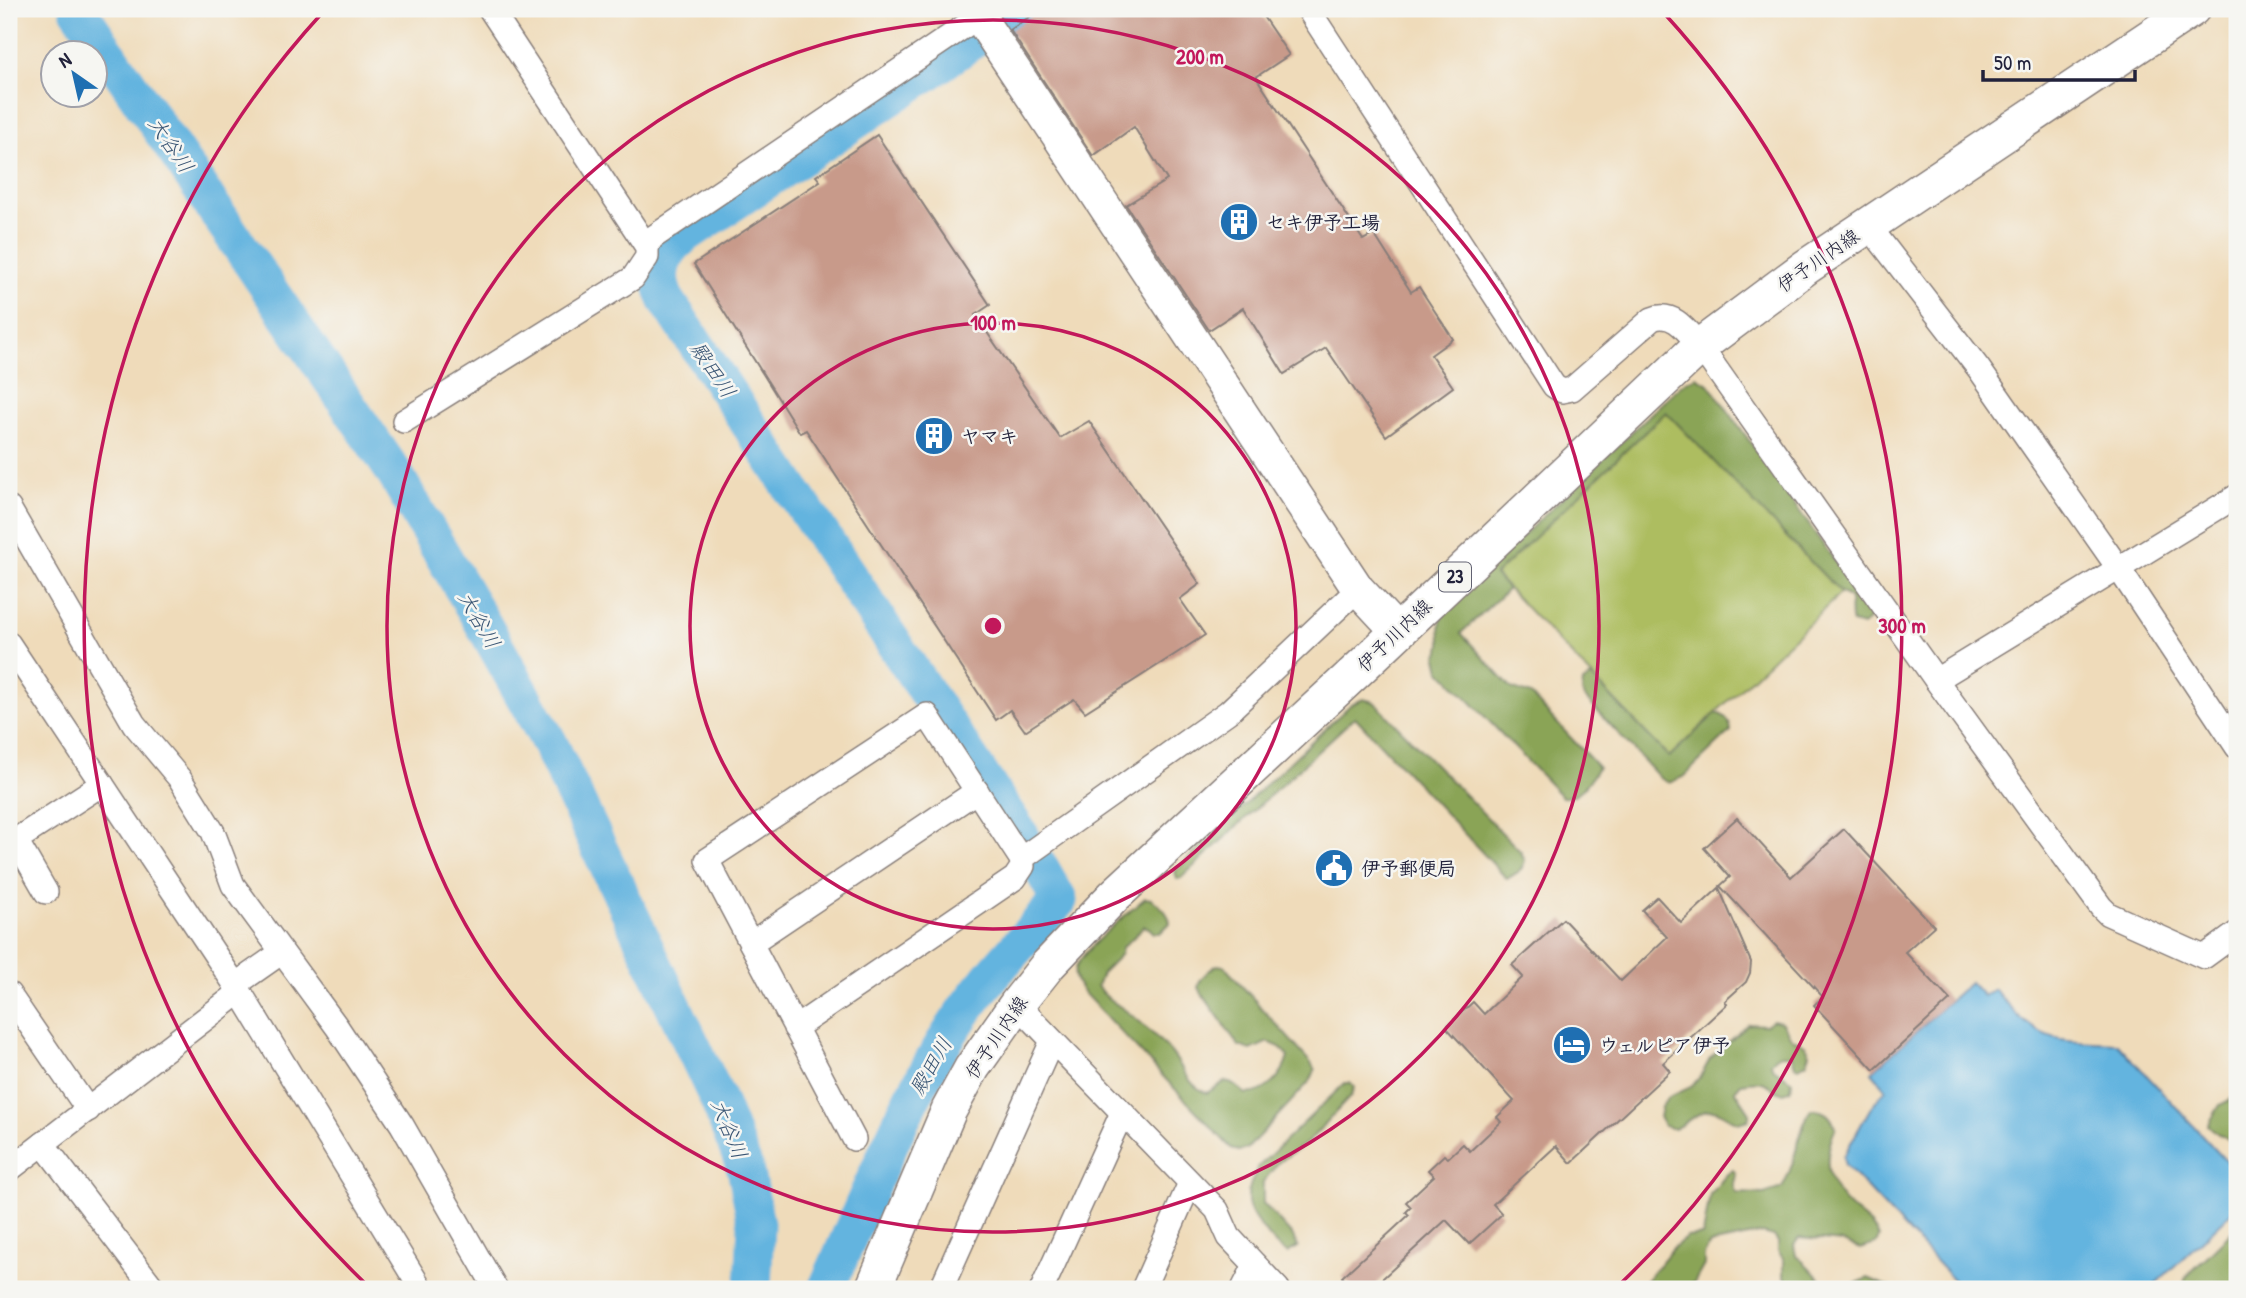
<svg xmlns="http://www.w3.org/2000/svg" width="2246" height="1298" viewBox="0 0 2246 1298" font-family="'Patrick Hand','Klee One',sans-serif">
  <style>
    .green { fill: #adbd60; stroke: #68704e; stroke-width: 2 }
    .forest { fill: #8aa456; stroke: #566348; stroke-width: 2 }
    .water { fill: #64b4df; stroke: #436b8d; stroke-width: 2 }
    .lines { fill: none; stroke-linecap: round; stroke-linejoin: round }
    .river { stroke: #64b4df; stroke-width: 37 }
    .building { fill: #c89a8a }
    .street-casing { stroke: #887e7a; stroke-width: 26 }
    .secondary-casing { stroke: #887e7a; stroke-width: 35 }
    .primary-casing { stroke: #887e7a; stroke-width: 38 }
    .street { stroke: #fff; stroke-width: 23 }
    .secondary { stroke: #fff; stroke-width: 32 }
    .primary { stroke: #fff; stroke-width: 35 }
    .ring { fill: none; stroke: #c2185b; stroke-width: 3.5 }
    .labels { text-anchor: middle; stroke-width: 5; stroke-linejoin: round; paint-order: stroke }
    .shield { fill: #f6f6f2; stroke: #626272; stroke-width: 2 }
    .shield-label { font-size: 18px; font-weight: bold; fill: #22223b }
    .poi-label { font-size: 19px; font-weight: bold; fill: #22223b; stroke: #f6f6f2; text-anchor: start }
    .street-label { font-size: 19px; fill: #22223b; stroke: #f6f6f2 }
    .water-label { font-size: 21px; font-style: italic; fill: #395574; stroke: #f6f6f2 }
    .centre { fill: #c2185b; stroke: #f6f6f2; stroke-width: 3.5 }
    .ring-label { font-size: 21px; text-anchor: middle; font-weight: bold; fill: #c2185b; stroke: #f6f6f2; stroke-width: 5; stroke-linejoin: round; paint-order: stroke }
  </style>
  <rect width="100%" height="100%" fill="#f6f6f2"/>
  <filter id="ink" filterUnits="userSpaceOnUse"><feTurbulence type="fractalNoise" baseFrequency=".0143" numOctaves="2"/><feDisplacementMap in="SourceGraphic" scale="14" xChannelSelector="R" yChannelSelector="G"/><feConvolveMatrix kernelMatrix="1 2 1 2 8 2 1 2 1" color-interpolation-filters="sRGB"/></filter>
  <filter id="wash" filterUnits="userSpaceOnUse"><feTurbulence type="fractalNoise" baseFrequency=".00686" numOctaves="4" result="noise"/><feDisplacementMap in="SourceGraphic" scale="28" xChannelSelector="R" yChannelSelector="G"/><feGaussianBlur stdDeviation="1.57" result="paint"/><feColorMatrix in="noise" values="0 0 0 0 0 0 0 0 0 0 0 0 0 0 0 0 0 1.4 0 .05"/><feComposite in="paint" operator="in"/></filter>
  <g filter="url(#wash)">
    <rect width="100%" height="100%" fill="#efdbba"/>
    <polygon class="green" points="1666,411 1841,593 1669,757 1495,575"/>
    <g class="forest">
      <path d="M1696,377L1709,384L1871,612L1870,619L1862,626L1852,623C1849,614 1852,606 1849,597L1841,593L1666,412L1495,575L1508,589L1461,633L1511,688L1531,695L1598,767C1590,781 1579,799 1562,797L1440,670L1437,657C1448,638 1432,629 1447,608L1683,383Z"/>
      <path d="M1592,677L1669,757L1716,713C1726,715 1730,721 1731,731L1683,777L1669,783L1660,778L1586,699L1582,692L1583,682Z"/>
      <polygon points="1363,699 1374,702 1521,852 1525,861 1521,870 1507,879 1355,717 1181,878 1177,879 1175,871 1350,705"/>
      <path d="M1145,898L1151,899C1159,905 1169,912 1170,923L1160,933H1154L1149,928L1143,926L1136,935L1122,947L1121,954L1102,973L1097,986C1106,999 1117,1004 1129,1013C1144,1024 1156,1037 1169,1050C1183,1065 1187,1086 1207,1093L1226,1081L1236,1086L1246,1094C1266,1094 1283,1076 1288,1057L1280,1047L1268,1042L1251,1050L1239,1046L1198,988C1200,977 1208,971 1217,965L1224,966L1311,1063L1315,1070L1311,1080L1247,1149L1238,1151L1231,1148L1081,990C1078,984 1073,977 1075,970C1078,953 1131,911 1145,898Z"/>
      <path d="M1772,1020L1781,1022L1791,1037L1806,1046L1810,1053L1807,1062L1799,1067L1795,1066L1792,1056C1782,1052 1777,1054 1771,1063L1772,1067L1792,1081L1791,1090C1778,1098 1776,1088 1765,1083C1758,1080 1748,1082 1741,1083L1735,1090L1750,1113L1748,1120L1738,1123C1731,1119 1725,1115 1719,1112C1705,1104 1687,1123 1674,1129L1664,1126L1659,1117L1661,1107L1669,1097L1691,1087L1701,1076L1710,1059L1749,1024L1765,1025Z"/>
      <path d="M1345,1083H1350L1354,1087L1351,1096L1308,1142L1279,1162L1263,1182V1203L1292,1235L1298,1247L1287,1253C1278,1248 1272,1240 1266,1233C1243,1208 1243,1195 1259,1166Z"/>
      <polygon points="2237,1096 2237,1144 2218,1134 2208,1125 2220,1105"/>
      <path d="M1811,1109C1825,1110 1830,1115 1836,1127C1821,1160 1826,1186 1853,1210C1864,1220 1873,1224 1879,1237L1876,1244L1860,1249L1843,1242L1799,1238L1794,1245L1796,1256C1810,1265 1817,1279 1831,1289L1803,1287L1794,1289L1784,1277V1260L1778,1251V1242L1774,1236L1763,1233L1710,1244L1704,1255V1265L1694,1283L1669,1289H1639L1673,1248L1687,1237L1703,1235L1710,1194C1719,1187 1723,1175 1733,1170L1736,1174L1734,1185L1736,1193L1764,1194L1782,1188C1797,1163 1796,1134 1811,1109Z"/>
      <polygon points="2237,1227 2237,1289 2184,1289 2185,1278"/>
      <polygon points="1868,1278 1892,1288 1893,1289 1843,1289"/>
    </g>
    <path class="water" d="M1970,982L1983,996L1994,989C2038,1043 2051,1040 2117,1043L2237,1173V1207L2150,1289H1962L1845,1165L1843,1157L1870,1109L1886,1089L1872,1072Z"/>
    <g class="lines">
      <g class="river">
        <polyline points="78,9 393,471 486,629 549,742 718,1100 745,1168 756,1224 753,1289"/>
        <path d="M1017,9L932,70L684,236C662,253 654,274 666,299L1022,837"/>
        <path d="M826,1289C867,1200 901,1105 957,1022C986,978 1024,940 1059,900L1041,868"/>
      </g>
    </g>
    <g id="blocks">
      <g class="building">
        <polygon points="1041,9 1258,9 1289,55 1256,77 1363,240 1374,234 1411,292 1419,287 1453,339 1431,355 1453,387 1386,436 1326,348 1284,374 1243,308 1209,330 1126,205 1167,180 1134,127 1093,156 1010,30"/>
        <polygon points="877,135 990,305 975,315 1060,438 1089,421 1200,584 1180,599 1205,635 1085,712 1074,699 1025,731 1010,710 996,720 806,430 800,433 694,264 820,181 816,176"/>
        <polygon points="1737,818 1791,877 1844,829 1934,926 1905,952 1950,1000 1874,1070 1814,1005 1823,997 1720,886 1730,877 1704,848"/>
        <polygon points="1719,888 1751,962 1750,973 1746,982 1725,1001 1727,1004 1663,1063 1670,1071 1571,1163 1556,1146 1493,1204 1502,1214 1469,1244 1446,1220 1371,1289 1354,1289 1342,1277 1409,1215 1406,1212 1411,1207 1406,1202 1434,1176 1428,1170 1444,1155 1448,1158 1463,1144 1470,1151 1501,1122 1497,1117 1514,1101 1446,1027 1473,1002 1484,1014 1523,977 1512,965 1563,919 1621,981 1667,937 1642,910 1657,897 1681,923"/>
      </g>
    </g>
  </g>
  <g filter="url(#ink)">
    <use href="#blocks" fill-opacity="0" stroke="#887e7a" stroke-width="2"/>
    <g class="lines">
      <g class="street-casing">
        <g id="street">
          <path d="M1308,9L1554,386L1562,391L1572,389L1652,319C1673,310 1687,331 1700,346L1936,680L2101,907L2108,914L2204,957L2237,933"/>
          <polyline points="1868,225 1979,369 2119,569 2237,747"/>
          <polyline points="647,247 652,238 990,9"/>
          <polyline points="404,421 633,278 647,257 647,247 490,9"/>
          <polyline points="9,508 134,724 180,779 213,832 233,885 337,1027 402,1125 496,1289"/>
          <polyline points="9,644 240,992 421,1289"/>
          <polyline points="1936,680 2237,496"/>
          <polyline points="1021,859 1228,712 1358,589"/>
          <polyline points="46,892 16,840 102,784"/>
          <polyline points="751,943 977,791"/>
          <polyline points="235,985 282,952"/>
          <polyline points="9,994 88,1110"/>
          <polyline points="1017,1004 1217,1210 1229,1237 1278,1289"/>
          <polyline points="795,1028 1015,878 1023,866 1021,859 927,715 707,860 854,1139"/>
          <polyline points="43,1144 154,1289"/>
          <polyline points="9,1170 240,992"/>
          <polyline points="941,1289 1052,1041"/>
          <polyline points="1042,1289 1122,1113"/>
          <polyline points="1143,1289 1190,1183"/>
          <polyline points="1243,1289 1255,1265"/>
        </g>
      </g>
      <g class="secondary-casing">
        <polyline id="secondary" points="974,9 1358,589 1398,632"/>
      </g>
      <g class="primary-casing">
        <polyline id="primary" points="873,1289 949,1110 972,1068 1017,1004 1048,965 1114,896 1362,666 1700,346 1806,267 2192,9"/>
      </g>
      <use href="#street" class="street"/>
      <use href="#secondary" class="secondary"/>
      <use href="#primary" class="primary"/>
    </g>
  </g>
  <g class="ring">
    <circle cx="993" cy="626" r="303"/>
    <circle cx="993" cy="626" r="606"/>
    <path d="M367 1285A909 909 0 0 1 323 12M1663 12A909 909 0 0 1 1619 1285"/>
  </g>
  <defs>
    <g id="building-disc" transform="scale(2.0125)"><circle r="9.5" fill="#1f6fb2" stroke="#f6f6f2"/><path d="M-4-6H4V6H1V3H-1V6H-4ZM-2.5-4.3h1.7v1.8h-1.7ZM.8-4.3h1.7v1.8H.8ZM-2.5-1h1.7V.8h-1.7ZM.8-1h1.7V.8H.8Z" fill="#fff"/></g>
    <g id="civic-disc" transform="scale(2.0125)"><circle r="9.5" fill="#1f6fb2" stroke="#f6f6f2"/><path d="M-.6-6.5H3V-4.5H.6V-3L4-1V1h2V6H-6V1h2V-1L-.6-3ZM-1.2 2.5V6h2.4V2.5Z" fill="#fff"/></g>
    <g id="hotel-disc" transform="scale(2.0125)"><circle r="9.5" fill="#1f6fb2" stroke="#f6f6f2"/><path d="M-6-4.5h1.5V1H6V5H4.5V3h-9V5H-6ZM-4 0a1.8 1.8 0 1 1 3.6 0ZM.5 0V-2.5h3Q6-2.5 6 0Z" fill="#fff"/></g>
  </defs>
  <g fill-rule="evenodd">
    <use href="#building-disc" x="1239" y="222"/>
    <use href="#building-disc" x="934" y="436"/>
    <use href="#civic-disc" x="1334" y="868"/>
    <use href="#hotel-disc" x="1572" y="1045"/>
  </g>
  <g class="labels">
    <rect class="shield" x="1439" y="562.5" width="32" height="29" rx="5"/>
    <g class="shield-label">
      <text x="1455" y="583">23</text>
    </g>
    <g class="poi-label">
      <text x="1266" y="229">セキ伊予工場</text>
      <text x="961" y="443">ヤマキ</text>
      <text x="1361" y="875">伊予郵便局</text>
      <text x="1599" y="1052">ウェルピア伊予</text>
    </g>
    <g class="street-label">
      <text transform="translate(1818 260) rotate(-35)" y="7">伊予川内線</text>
      <text transform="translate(1394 635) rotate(-44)" y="7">伊予川内線</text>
      <text transform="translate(996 1037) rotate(-56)" y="7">伊予川内線</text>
    </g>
    <g class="water-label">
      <text transform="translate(171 145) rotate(56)" y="7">大谷川</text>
      <text transform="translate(713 370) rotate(56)" y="7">殿田川</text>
      <text transform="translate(479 620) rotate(60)" y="7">大谷川</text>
      <text transform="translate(931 1066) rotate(-60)" y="7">殿田川</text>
      <text transform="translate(729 1129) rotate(68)" y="7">大谷川</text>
    </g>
  </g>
  <circle cx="993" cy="626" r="10" class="centre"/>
  <g class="ring-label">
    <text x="1200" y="64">200 m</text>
    <text x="993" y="330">100 m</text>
    <text x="1902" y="633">300 m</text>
  </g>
  <rect width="2246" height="1298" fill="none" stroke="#f6f6f2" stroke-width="35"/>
  <g transform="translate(74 74) rotate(326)"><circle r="33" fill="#f6f6f2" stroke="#a1a1a9" stroke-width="2"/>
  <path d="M0-5L12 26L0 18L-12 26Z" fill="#1f6fb2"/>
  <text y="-10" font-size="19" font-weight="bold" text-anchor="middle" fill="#22223b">N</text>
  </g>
  <path d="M1983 70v10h152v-10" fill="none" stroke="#22223b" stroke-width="3.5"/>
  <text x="1994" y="70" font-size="21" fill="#22223b" stroke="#f6f6f2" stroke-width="5" paint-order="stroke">50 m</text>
</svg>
